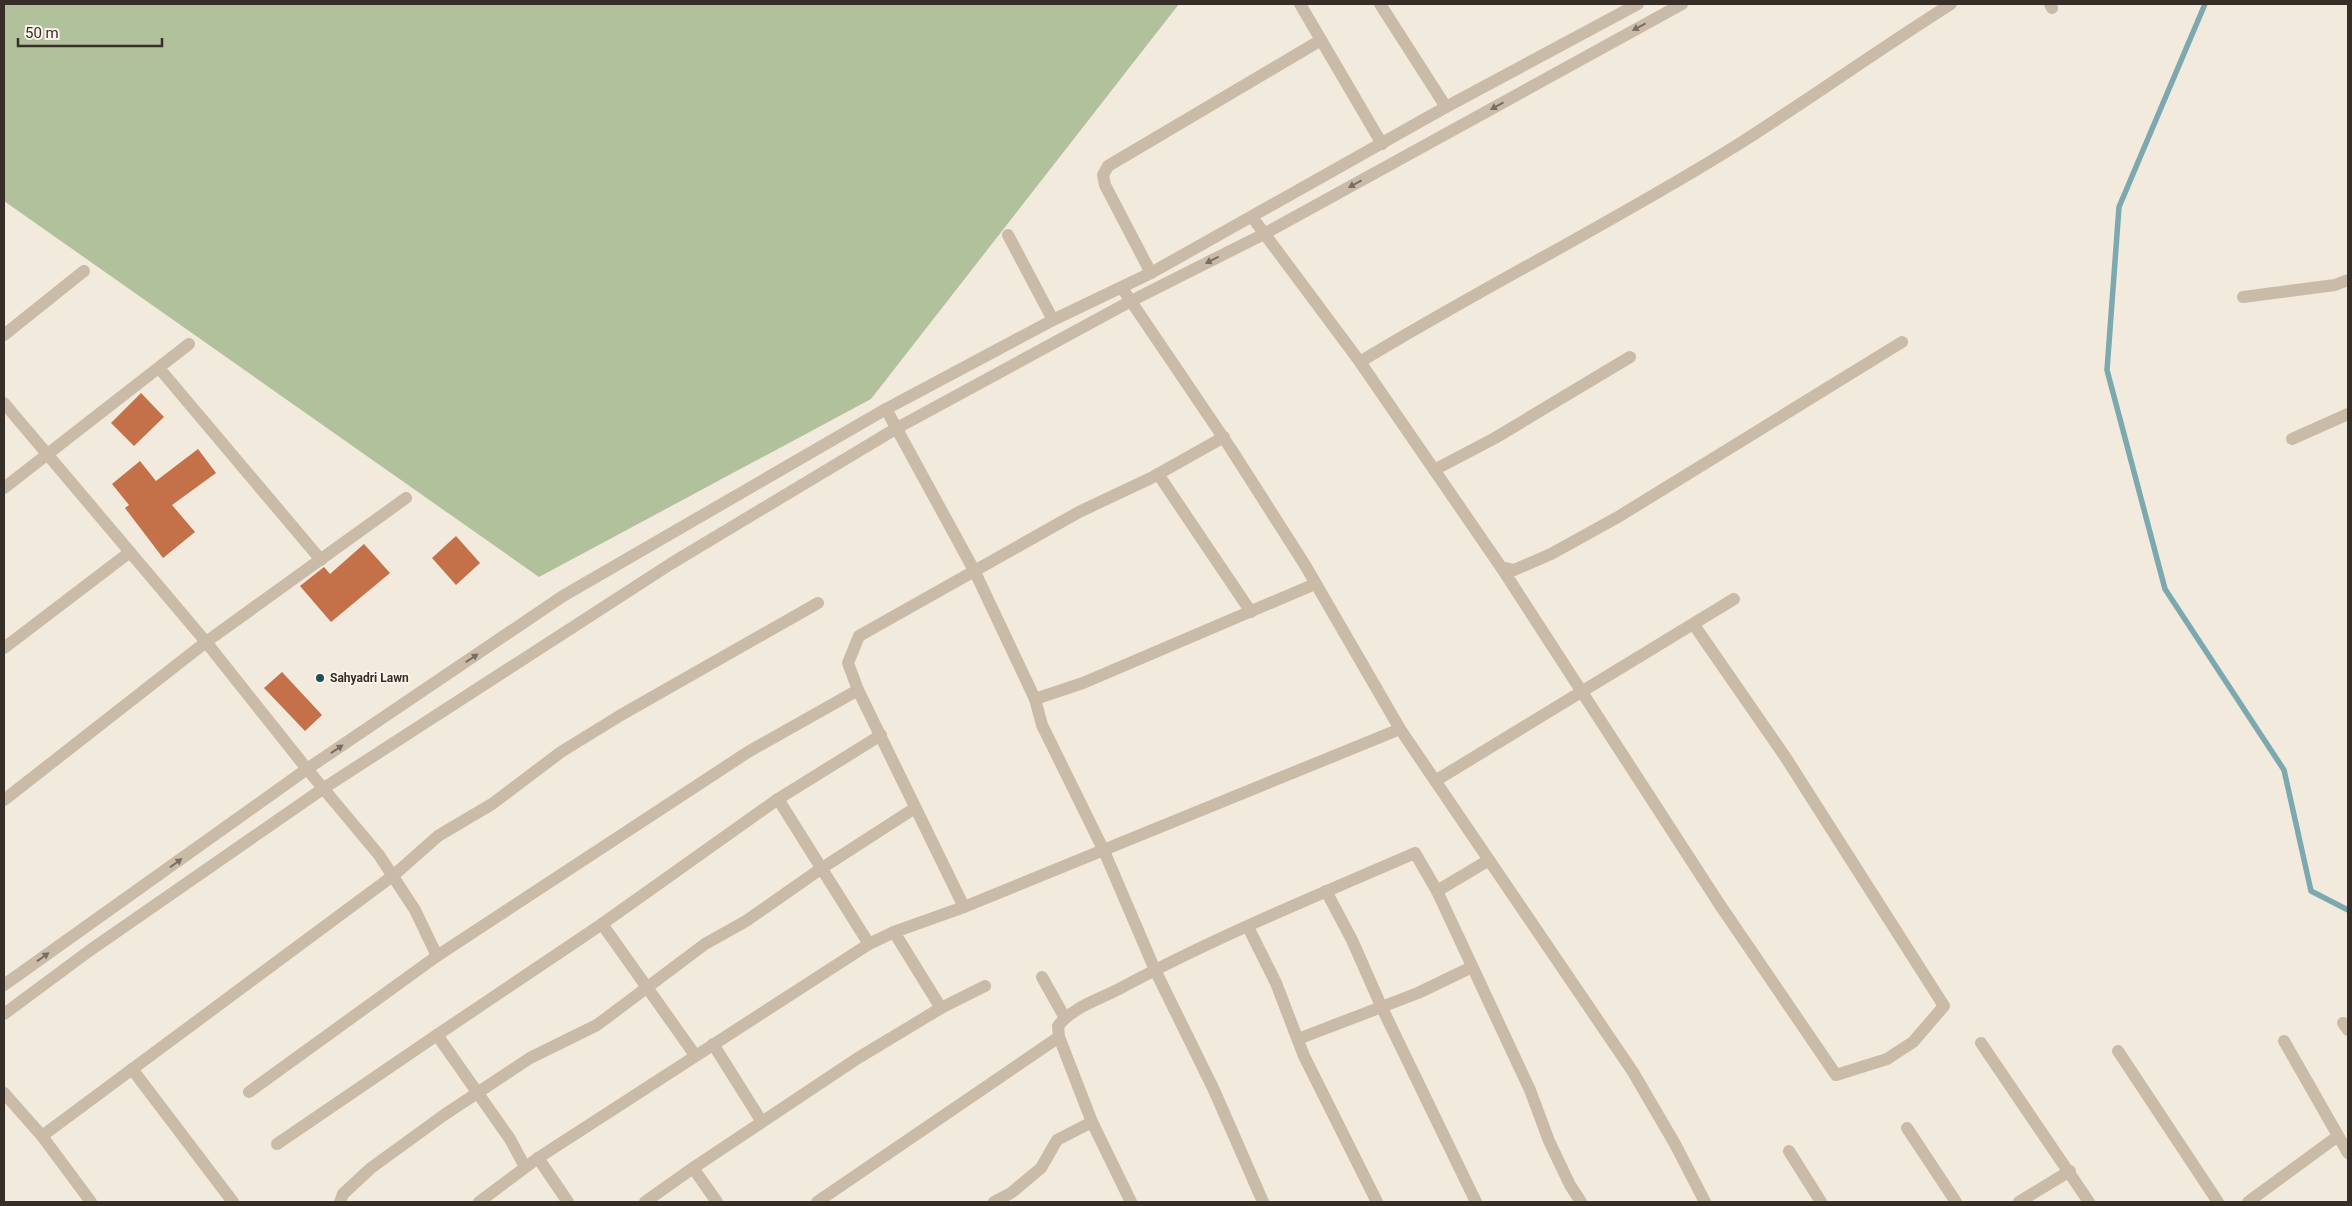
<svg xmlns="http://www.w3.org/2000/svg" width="2352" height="1206" viewBox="0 0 2352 1206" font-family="Roboto,sans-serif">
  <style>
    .green { fill: #b1c19c }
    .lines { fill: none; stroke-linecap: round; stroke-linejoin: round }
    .stream { stroke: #7ca8af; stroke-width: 5.5 }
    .building { fill: #c47048 }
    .minor { stroke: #cabaa8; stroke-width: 12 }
    .tertiary { stroke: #cabaa8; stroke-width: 12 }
    .oneway { fill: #796d62 }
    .poi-dot { fill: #1e4f58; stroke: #f9f3e9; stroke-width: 2 }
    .labels { text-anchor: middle; stroke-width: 4; stroke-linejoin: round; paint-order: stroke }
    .poi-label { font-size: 12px; font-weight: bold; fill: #372e28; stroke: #f9f3e9; text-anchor: start }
  </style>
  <rect width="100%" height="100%" fill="#f2eadc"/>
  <polygon class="green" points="4,4 1179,4 871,399 539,577 4,201"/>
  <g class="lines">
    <polyline class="stream" points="2205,4 2119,207 2107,370 2165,589 2284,770 2311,891 2348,910"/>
  </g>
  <g class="building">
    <polygon points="141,393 164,417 134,446 111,423"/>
    <polygon points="198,449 216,473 172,505 195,532 163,558 125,508 129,505 112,484 140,461 156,481"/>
    <polygon points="456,536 480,563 456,585 432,558"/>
    <polygon points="364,544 390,573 331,622 300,586 324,567 330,574"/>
    <polygon points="282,672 322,715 305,731 264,688"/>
  </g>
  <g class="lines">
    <g class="minor">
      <polyline points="1300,4 1382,144"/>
      <polyline points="1380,4 1446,107"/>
      <polyline points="2050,4 2052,8"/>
      <polyline points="1252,217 1360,362 1501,567 1514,570 1551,554 1618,517 1902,342"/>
      <polyline points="1008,235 1053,320"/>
      <polyline points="1151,273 1105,185 1103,175 1108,166 1321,40"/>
      <polyline points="1122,288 1231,449 1305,565 1400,729 1633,1072 1675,1144 1705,1202"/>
      <polyline points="2243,297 2335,285 2348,280"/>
      <polyline points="4,335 84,271"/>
      <path d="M1360,362C1483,287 1612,223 1734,147C1807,101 1878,50 1951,4"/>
      <polyline points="159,368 321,560"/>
      <polyline points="4,403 206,642 307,769 379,855 415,910 437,956 748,752 858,690"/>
      <polyline points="886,409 975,572 1035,699"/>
      <polyline points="1224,437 1151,478 1079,512 859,636 848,663 858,690 964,907 1400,729"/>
      <polyline points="2292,439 2348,414"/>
      <polyline points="1434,470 1495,438 1630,357"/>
      <polyline points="1158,474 1251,612"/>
      <polyline points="4,488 189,344"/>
      <polyline points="1501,567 1720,905 1836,1075 1887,1059 1913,1042 1944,1006 1786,758 1694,625"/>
      <polyline points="4,648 130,552"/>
      <polyline points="1435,781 1734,599"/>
      <polyline points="778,799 869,944"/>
      <polyline points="4,800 206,642 406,498"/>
      <polyline points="1326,891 1352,940 1382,1008 1476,1202"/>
      <polyline points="1437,891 1489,860"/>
      <polyline points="602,924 695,1055"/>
      <polyline points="1248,927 1276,983 1304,1056 1377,1202"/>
      <polyline points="894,932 941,1008"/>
      <polyline points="1042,977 1065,1018"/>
      <polyline points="2343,1023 2348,1030"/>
      <polyline points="1298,1039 1418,993 1472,967"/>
      <polyline points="2284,1041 2348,1153"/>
      <polyline points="1981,1043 2089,1202"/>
      <polyline points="713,1044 762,1122"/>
      <polyline points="2118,1051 2218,1202"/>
      <polyline points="132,1069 233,1202"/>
      <polyline points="249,1092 437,956"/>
      <polyline points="4,1093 42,1136 91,1202"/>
      <polyline points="1907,1128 1956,1202"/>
      <polyline points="42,1136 394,875 438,836 492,804 561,752 621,715 818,603"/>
      <polyline points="277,1144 437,1035"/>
      <polyline points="1789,1151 1821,1202"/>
      <polyline points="538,1158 568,1202"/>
      <polyline points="525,1167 510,1139 437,1035 602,924 778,799 881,735"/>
      <polyline points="693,1168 858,1058 941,1008 985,986"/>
      <polyline points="340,1202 343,1194 371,1168 444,1115 530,1058 597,1025 705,944 746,921 822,868 915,808"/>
      <polyline points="479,1202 538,1158 869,944 894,932 964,907"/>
      <polyline points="645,1202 693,1168 717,1202"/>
      <polyline points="817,1202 1059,1037"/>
      <polyline points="994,1202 1011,1193 1041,1168 1057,1140 1092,1122"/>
      <path d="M1131,1202L1092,1122L1059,1037L1058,1026C1073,1007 1098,1000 1119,989C1215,937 1316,896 1415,853L1437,891L1530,1090L1549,1141L1570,1185L1581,1202"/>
      <polyline points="1263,1202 1214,1090 1155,970 1104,851 1042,725 1035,699 1083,683 1315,584"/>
      <polyline points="2019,1202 2070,1171"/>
      <polyline points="2248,1202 2338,1136"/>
    </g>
    <g class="tertiary">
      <polyline points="4,985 307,769 563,596 886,409 1053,320 1151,273 1446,107 1638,4"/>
      <polyline points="4,1014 89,951 324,788 672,563 897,428 1131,301 1264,234 1682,4"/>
    </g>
  </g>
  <defs><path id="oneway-solid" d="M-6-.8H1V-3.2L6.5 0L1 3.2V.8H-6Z" transform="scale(1.25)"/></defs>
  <g class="oneway">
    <use href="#oneway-solid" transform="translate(1639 27) rotate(152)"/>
    <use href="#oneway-solid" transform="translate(1497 106) rotate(151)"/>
    <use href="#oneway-solid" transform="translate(1355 184) rotate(151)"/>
    <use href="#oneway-solid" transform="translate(1212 260) rotate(153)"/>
    <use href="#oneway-solid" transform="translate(472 658) rotate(-34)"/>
    <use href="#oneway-solid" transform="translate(337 749) rotate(-34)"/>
    <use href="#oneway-solid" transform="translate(176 863) rotate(-36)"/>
    <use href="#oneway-solid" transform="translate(43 957) rotate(-36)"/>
  </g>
  <circle class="poi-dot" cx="320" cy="678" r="5"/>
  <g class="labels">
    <g class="poi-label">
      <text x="330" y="682">Sahyadri Lawn</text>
    </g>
  </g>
  <rect width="2352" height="1206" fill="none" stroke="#372e28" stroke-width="10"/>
  <path d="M18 38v8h144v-8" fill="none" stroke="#372e28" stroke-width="2.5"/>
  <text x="25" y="38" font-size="15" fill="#372e28" stroke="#f9f3e9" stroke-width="4" paint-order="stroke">50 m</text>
</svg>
